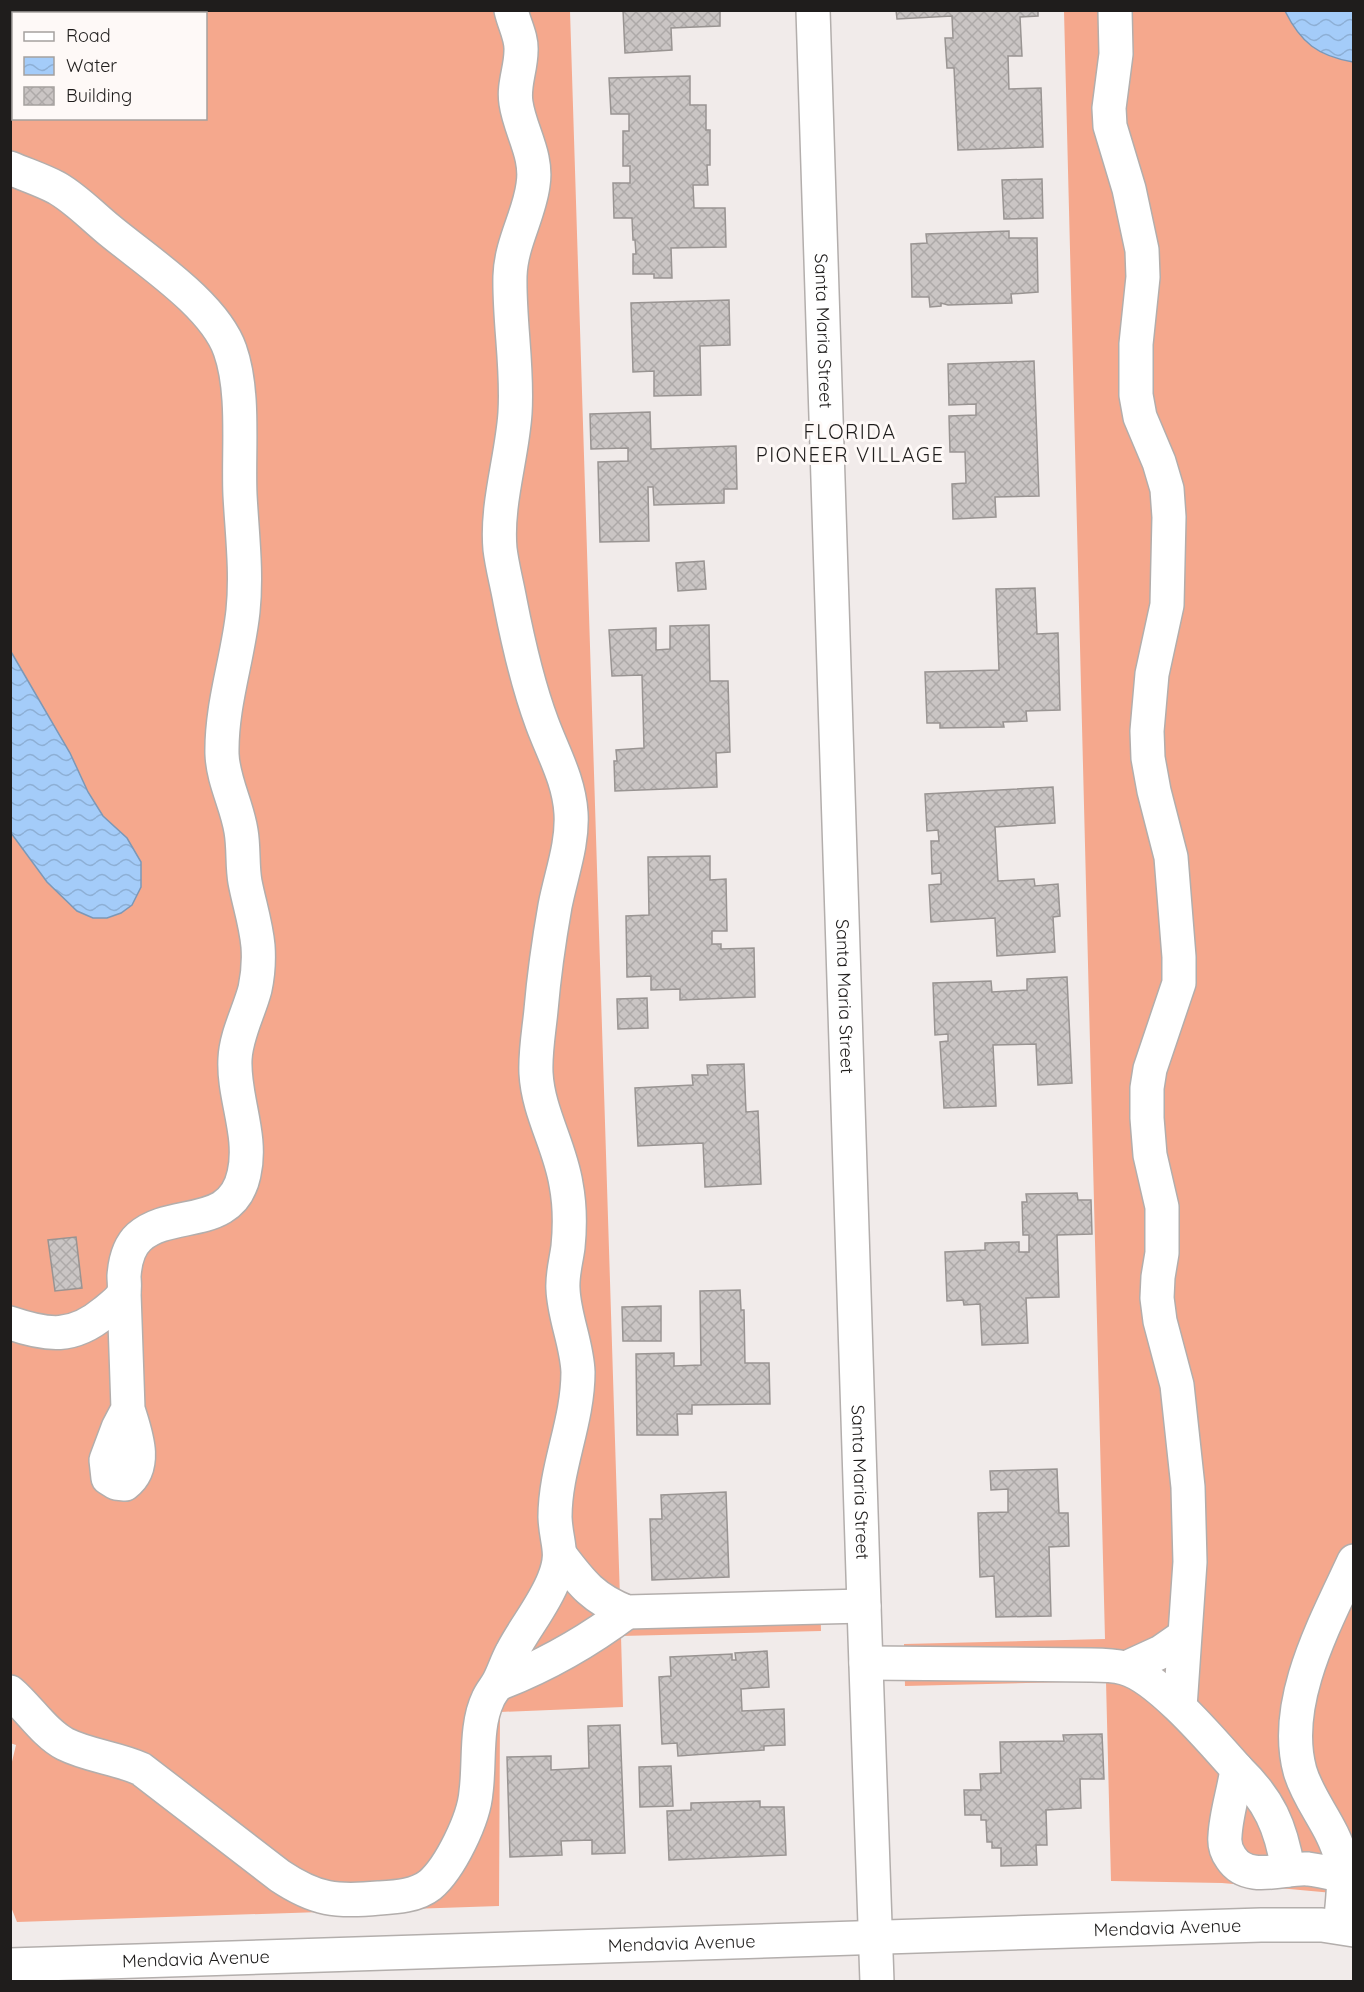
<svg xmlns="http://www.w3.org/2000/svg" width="1364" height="1992" viewBox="0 0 1364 1992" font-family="Quicksand,sans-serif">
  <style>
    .grass { fill: #f5a88d; fill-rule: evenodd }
    .water { fill: url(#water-waves); stroke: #7c98b7; stroke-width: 1.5 }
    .building { fill: url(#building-cross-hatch); stroke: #999492; stroke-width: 1.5 }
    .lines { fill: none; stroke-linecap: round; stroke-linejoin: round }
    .minor-casing { stroke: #b3aeac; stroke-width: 36 }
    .minor { stroke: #fff; stroke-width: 33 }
    .labels { text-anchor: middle; stroke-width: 6; stroke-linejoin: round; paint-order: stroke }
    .street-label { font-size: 18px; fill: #1f1d1c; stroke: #fef9f7 }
    .neighbourhood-label { font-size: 20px; letter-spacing: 1.5px; fill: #1f1d1c; stroke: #fef9f7 }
  </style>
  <defs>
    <pattern id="water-waves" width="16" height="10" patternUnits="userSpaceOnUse" patternTransform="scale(1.5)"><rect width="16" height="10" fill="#a4ccf9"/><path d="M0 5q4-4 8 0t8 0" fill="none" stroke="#8dafd5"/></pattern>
    <pattern id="building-cross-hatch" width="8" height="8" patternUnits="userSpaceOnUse" patternTransform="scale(1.5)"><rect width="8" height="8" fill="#cac5c4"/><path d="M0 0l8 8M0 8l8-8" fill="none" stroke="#ada9a8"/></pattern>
  </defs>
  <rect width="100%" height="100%" fill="#f1ebea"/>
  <g class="grass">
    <path d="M10,11H570L620,1599L820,1594L821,1631L621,1636L623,1707L500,1712L499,1906L17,1922L11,1907L10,1770L16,1745L10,1743ZM14,14H206V118H14Z"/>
    <polygon points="1064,11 1353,11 1353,1897 1333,1893 1222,1883 1111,1881 1106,1681 905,1686 904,1644 1105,1639"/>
  </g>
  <g class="water">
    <path d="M1285,11H1353V62C1318,56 1301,43 1285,11Z"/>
    <polygon points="10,650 70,753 88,792 103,816 127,838 141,862 141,887 132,905 121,913 107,918 93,918 77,911 47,882 11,833"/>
  </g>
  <g class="building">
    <polygon points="623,10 720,10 720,26 671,28 672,50 625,53"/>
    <polygon points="896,10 1038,10 1038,16 1020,17 1022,56 1008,56 1009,89 1041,88 1043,147 958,150 954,68 947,68 945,38 953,38 952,16 897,19"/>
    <polygon points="690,76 690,105 706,105 706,130 710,130 710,165 707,165 708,185 693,185 694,208 725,208 726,247 671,248 672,278 654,278 654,274 633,274 633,254 636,254 635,240 633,240 632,218 614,218 613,183 630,183 630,166 623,166 623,131 629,131 629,114 611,114 609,78"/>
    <polygon points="1042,179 1043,218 1004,219 1002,180"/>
    <polygon points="1009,231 1009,238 1037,238 1038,292 1011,294 1012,303 948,305 941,303 941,306 930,307 929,297 912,297 911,244 927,243 926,234"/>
    <polygon points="729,300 730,345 700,346 701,395 654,396 654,371 633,372 631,303"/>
    <polygon points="1034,361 1039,496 995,497 996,517 953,519 952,484 966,483 965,452 950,452 949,416 976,415 976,404 949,405 948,364"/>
    <polygon points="650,412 651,449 736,446 737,489 724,489 724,503 654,505 653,487 648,487 649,541 600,542 598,462 628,461 628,448 591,449 590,414"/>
    <polygon points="704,561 706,589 678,591 676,563"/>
    <polygon points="1035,588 1037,634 1058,633 1060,710 1026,711 1027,721 1003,722 1004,727 940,728 940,723 927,723 925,672 999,670 996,589"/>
    <polygon points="709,625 710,681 728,681 730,752 716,753 717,787 615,791 614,761 617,761 616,750 644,748 642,675 612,676 609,630 656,628 656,650 670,649 670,626"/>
    <polygon points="1053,787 1055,823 995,827 998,881 1034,879 1035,886 1058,884 1060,916 1053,917 1055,952 997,956 995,918 931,922 929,885 941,884 941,873 932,874 931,841 939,841 938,830 927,831 925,794"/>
    <polygon points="710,856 710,880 726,879 727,931 712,931 712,944 721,944 721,949 754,948 755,997 680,1000 680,989 651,990 651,976 627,977 626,916 649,915 648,857"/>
    <polygon points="1067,977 1072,1083 1038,1085 1036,1044 993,1045 996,1106 944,1108 940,1042 948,1041 948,1034 935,1035 933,983 991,981 992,992 1027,990 1027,979"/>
    <polygon points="647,998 648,1028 618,1029 617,999"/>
    <polygon points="744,1064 746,1112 758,1111 761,1184 705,1187 703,1143 638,1146 635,1088 693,1085 692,1075 708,1075 707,1065"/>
    <polygon points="1077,1193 1078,1200 1091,1200 1092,1234 1057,1235 1059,1297 1026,1298 1028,1343 982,1345 980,1304 964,1305 963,1300 947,1301 945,1252 985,1250 985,1243 1019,1242 1019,1252 1029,1252 1029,1235 1023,1235 1022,1202 1027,1202 1026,1194"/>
    <polygon points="76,1237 82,1288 55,1291 48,1240"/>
    <polygon points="740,1290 741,1310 744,1310 745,1363 769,1363 770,1404 692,1405 692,1414 677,1414 678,1435 637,1435 636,1354 674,1353 674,1366 701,1365 700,1291"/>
    <polygon points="661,1306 661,1341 623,1341 622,1307"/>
    <polygon points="1057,1469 1059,1513 1068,1513 1069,1546 1049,1547 1051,1616 996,1617 994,1576 980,1577 978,1513 1008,1512 1008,1489 991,1490 990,1471"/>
    <polygon points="726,1492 729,1577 652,1580 650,1519 662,1519 661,1495"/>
    <polygon points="767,1651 769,1687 741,1689 742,1711 784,1709 785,1745 764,1746 764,1750 678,1756 677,1743 662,1744 659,1677 671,1676 670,1657 732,1654 732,1660 736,1660 735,1653"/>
    <polygon points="620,1725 625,1853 592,1854 592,1840 561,1841 562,1855 510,1857 507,1757 551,1756 551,1770 589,1768 588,1726"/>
    <polygon points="1102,1734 1104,1779 1080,1779 1081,1808 1046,1810 1047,1845 1036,1845 1037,1865 1001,1866 1001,1848 992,1848 992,1842 987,1842 986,1820 981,1820 981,1815 965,1815 964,1790 981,1790 980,1774 1001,1773 1000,1742 1064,1741 1063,1735"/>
    <polygon points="671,1766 673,1806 640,1807 639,1767"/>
    <polygon points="760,1801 760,1807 784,1807 786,1855 669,1860 667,1811 691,1810 691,1803"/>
  </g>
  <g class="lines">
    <g class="minor-casing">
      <g id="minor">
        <path id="s1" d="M813,10L865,1637L877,1982"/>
        <polyline points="1115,10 1116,54 1109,108 1110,126 1129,189 1142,250 1143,277 1136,344 1136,395 1140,417 1159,462 1167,489 1169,517 1167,605 1152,674 1147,731 1148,758 1154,791 1171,857 1179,957 1179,983 1150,1069 1147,1088 1147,1118 1150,1155 1162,1207 1162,1253 1158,1277 1157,1298 1160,1321 1177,1385 1188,1487 1190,1562 1180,1707"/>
        <path d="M10,168C26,175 42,180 57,188C76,199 91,215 108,229C145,260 214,304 230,350C245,392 238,451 240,495C242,533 247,572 243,611C238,659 221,705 222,754C223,781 237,805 241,831C244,848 242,865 245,882C249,903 256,924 258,946C259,960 258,975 255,989C249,1012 236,1035 235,1059C233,1097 253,1135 244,1174C232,1231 172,1208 139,1237C128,1247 125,1262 124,1276C124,1281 125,1286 124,1291C122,1299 111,1307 105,1312C73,1339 48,1336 10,1323"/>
        <path d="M124,1293L128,1409L118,1428L106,1460L108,1478L116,1483L125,1484C149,1466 135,1432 128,1409"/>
        <path d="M561,1556C582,1584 594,1599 627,1612L864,1606"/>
        <path d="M866,1663L1091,1665C1102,1665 1113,1665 1124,1668C1158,1677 1212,1741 1237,1769C1234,1791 1226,1814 1225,1836C1224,1845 1226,1851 1231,1858C1248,1884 1284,1867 1308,1869C1323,1871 1339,1875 1354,1878"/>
        <polyline points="1126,1668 1161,1652 1184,1636"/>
        <path d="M498,1684C545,1666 587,1642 627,1612"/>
        <path d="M10,1692C29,1708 44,1733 65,1744C89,1756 117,1758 141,1769L280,1876C316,1900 336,1902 379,1898C396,1897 416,1896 430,1885C450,1868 474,1819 476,1792C480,1763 475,1726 488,1699C491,1692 496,1687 499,1681C504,1671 507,1661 512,1652C525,1627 544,1605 554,1579C565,1551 556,1544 555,1517C555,1468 578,1422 578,1372C577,1344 564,1317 563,1289C562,1275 566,1262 568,1247C570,1227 570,1205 566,1184C560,1146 538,1112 536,1073C535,1052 539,1031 541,1010C544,975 549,940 555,906C561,875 573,844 571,813C569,780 553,753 542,723C527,683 518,642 510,601C507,584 502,566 500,549C496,504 512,458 515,413C518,367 509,322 510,276C511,243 529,216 533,185C538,155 520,131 516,103C513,85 521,69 521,51C522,37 514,24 511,10"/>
        <path d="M1237,1769C1269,1800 1281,1826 1288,1870"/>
        <path d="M1340,1927C1342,1905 1346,1881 1341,1859C1334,1827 1309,1802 1300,1771C1281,1702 1326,1622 1354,1561"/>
        <path id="s2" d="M10,1965L1261,1925H1322L1354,1930"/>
      </g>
    </g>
    <use href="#minor" class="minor"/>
  </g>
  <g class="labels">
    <g class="street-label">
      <text dy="6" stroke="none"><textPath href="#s1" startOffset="321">Santa Maria Street</textPath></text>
      <text dy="6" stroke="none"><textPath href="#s1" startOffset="987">Santa Maria Street</textPath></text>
      <text dy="6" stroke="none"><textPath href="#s1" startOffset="1473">Santa Maria Street</textPath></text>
      <text dy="6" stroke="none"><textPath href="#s2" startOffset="1158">Mendavia Avenue</textPath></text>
      <text dy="6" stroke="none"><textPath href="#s2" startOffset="672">Mendavia Avenue</textPath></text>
      <text dy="6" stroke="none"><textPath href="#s2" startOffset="186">Mendavia Avenue</textPath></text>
    </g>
    <g class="neighbourhood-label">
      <text x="850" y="439">FLORIDA<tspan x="850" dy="23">PIONEER VILLAGE</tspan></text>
    </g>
  </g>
  <rect width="1364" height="1992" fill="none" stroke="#1f1d1c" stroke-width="24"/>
  <rect x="12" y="12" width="195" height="108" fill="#fef9f7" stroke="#a5a19f" stroke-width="1.5"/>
  <rect x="24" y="32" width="30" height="9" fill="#ffffff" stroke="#a5a19f" stroke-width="1.5"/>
  <text x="66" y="42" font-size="18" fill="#1f1d1c">Road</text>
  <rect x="24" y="57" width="30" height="18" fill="url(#water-waves)" stroke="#a5a19f" stroke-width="1.5"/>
  <text x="66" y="72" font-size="18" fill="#1f1d1c">Water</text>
  <rect x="24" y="87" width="30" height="18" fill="url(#building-cross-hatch)" stroke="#a5a19f" stroke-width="1.5"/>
  <text x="66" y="102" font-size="18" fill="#1f1d1c">Building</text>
</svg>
